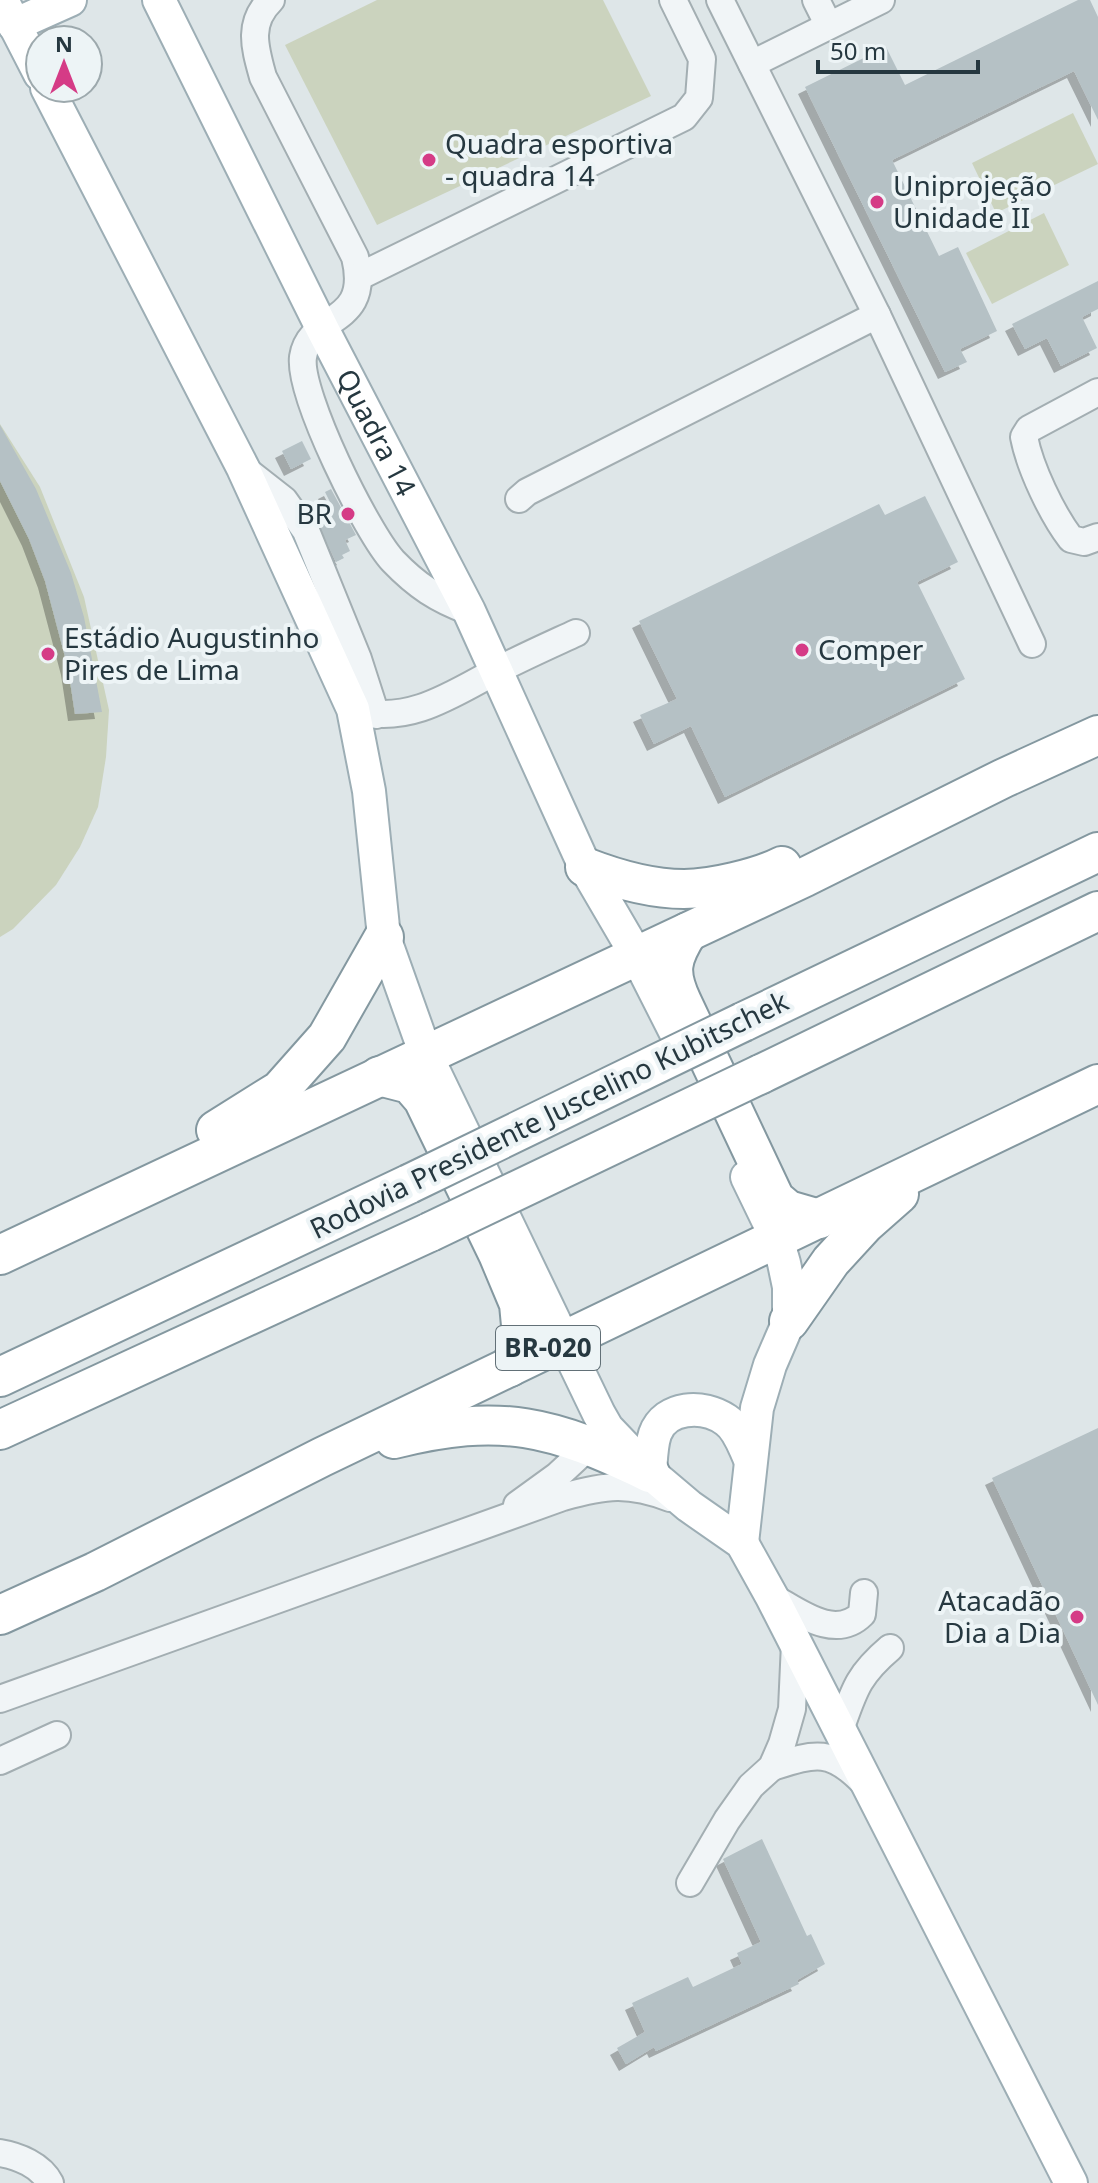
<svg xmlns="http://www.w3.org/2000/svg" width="1098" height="2183" viewBox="0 0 1098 2183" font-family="'Noto Sans',sans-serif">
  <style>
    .green { fill: #cbd3be }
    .building { fill: #b5c1c5; filter: url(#shadow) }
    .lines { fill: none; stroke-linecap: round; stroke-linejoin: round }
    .minor-casing { stroke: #a3aeb2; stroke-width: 30 }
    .major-casing { stroke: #9daeb5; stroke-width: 36 }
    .highway-casing { stroke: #8498a0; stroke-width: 42 }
    .minor { stroke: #f1f5f7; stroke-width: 26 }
    .major { stroke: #fff; stroke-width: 32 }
    .highway { stroke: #fff; stroke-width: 38 }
    .highway-bridge-casing { stroke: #8498a0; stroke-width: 42; stroke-linecap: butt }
    .highway-bridge { stroke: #fff; stroke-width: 38 }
    .poi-dot { fill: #d53b86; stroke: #edf4f6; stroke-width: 3 }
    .labels { text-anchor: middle; stroke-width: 8; stroke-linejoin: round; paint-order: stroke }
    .shield { fill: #edf4f6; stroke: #627077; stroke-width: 2 }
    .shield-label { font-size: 26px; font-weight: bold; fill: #263840 }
    .poi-label { font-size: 28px; fill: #263840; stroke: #edf4f6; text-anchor: start }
    .street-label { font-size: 28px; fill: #263840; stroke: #edf4f6 }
  </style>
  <defs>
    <filter id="shadow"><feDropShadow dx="-7" dy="7" stdDeviation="0" flood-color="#0004"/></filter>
  </defs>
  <rect width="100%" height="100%" fill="#dee6e8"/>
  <g class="green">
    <polygon points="377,0 603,0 651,96 377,225 285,45"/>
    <polygon points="1073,113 1098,164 996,213 972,163"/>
    <polygon points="1044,213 1069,265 992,304 966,253"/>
    <polygon points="0,424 40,487 84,597 109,710 106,757 98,807 80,847 56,885 13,929 0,937"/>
  </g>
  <g class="building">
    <polygon points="1078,0 1090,0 1098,17 1098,120 1074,71 892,160 939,256 958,247 997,331 960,349 967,362 945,372 805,87 886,47 905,85"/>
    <polygon points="1098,281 1098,309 1082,317 1097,348 1061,366 1047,338 1025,349 1012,324"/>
    <polygon points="0,425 36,489 71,573 84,617 102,712 75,714 68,668 45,581 29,539 0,481"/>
    <polygon points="302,441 311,459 291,469 282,451"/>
    <polygon points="331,489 356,535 345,540 350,551 342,555 344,558 336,562 314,515 332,506 325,492"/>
    <polygon points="925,496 958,562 917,582 965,679 725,797 691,726 654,744 640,715 677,699 639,621 879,504 885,515"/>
    <polygon points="1098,1428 1098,1705 992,1478"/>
    <polygon points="762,1839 807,1936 811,1934 825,1964 797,1980 799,1984 656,2051 654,2047 626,2064 617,2048 645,2032 632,2003 688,1977 693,1987 742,1964 737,1953 761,1942 723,1859"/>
  </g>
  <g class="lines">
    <g class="minor-casing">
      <g id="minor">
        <path d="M271,0C247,23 255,48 263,77L355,257C372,327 310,312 303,357C298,394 367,533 393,561C417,586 437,599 469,611"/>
        <polyline points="720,0 877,315 1032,644"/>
        <polyline points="816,0 828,24"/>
        <polyline points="752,64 881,0"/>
        <polyline points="360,276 684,117 699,98 702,59 673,0"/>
        <path d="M1098,392L1029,429L1024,437C1030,468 1052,514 1071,539L1084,542L1098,537"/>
        <polyline points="243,468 284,500 306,531 358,659 376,715"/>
        <polyline points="519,499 527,492 877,315"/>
        <path d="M359,711C411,724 454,693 498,670C523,657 550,645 576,633"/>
        <polyline points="517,1505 557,1476 598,1438"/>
        <path d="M772,1597C799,1612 835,1641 862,1614L864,1593"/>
        <path d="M0,1699L563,1497C606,1485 628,1482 670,1498"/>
        <path d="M840,1730C854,1691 857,1676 890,1648"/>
        <polyline points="0,1761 57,1735"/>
        <path d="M772,1767C816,1753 831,1748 865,1784"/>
        <polyline points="690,1883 727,1820 751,1786 772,1767 782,1744 792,1709 795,1643"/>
        <path d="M0,2153C18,2156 41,2165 50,2183"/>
      </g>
    </g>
    <g class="major-casing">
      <g id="major">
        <polyline points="2,0 40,74"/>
        <path id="s1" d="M159,0L323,330L469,611L585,867L637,956L679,1039"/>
        <polyline points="14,25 70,0"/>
        <polyline points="47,88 243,468 353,709 369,791 384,937 426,1055 599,1414 607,1428 650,1473 689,1506 742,1543 772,1597 1071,2183"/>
        <path d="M650,1473C651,1460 651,1446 655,1434C665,1406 703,1404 726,1420C738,1428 743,1444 749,1457"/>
        <polyline points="742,1543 757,1408 770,1365 789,1321 789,1287 784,1263 777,1239 747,1177"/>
      </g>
    </g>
    <g class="highway-casing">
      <g id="highway">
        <path d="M585,867C616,879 651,889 684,889C711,889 758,878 782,866"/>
        <path d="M688,932C671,959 668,972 682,1002L775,1199L788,1210L819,1219"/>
        <polyline points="743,1022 1098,852"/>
        <polyline points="761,1074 1098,911"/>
        <polyline points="379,1076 410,1084 423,1099 498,1254 519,1304 522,1336 519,1348 510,1367"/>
        <polyline points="216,1130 280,1090 327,1037 384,937"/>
        <polyline points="0,1255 805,877 1004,778 1098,735"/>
        <polyline points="789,1321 831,1261 865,1224 899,1194"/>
        <polyline points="0,1377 409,1184"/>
        <polyline points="0,1430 430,1232"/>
        <path d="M394,1439C502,1412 552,1426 650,1473"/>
        <polyline points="0,1615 95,1572 322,1457 1098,1084"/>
      </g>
    </g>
    <use href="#minor" class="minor"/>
    <use href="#major" class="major"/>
    <use href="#highway" class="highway"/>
    <g class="highway-bridge-casing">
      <g id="highway-bridge">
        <polyline points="409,1184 743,1022"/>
        <polyline points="430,1232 761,1074"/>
      </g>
    </g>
    <use href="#highway-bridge" class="highway-bridge"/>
  </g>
  <g class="poi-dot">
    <circle cx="429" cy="160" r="8"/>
    <circle cx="877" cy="202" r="8"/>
    <circle cx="348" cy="514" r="8"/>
    <circle cx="802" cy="650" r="8"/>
    <circle cx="48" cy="654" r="8"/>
    <circle cx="1077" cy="1617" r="8"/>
  </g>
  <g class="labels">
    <rect class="shield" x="496" y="1326" width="104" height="44" rx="6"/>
    <g class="shield-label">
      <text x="548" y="1357">BR-020</text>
    </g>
    <g class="poi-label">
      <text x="445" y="154">Quadra esportiva<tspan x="445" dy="32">- quadra 14</tspan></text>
      <text x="893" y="196">Uniprojeção<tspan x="893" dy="32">Unidade II</tspan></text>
      <text x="332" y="524" text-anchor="end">BR</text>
      <text x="64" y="648">Estádio Augustinho<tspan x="64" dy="32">Pires de Lima</tspan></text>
      <text x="818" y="660">Comper</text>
      <text x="1061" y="1611" text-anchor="end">Atacadão<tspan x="1061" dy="32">Dia a Dia</tspan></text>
    </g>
    <g class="street-label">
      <text dy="10" stroke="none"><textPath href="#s1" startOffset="484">Quadra 14</textPath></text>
      <text transform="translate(549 1115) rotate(-26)" y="10">Rodovia Presidente Juscelino Kubitschek</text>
    </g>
  </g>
  <g transform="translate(64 64)"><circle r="38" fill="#edf4f6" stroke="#9da9ad" stroke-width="2"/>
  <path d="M0-6L14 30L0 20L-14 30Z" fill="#d53b86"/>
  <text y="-12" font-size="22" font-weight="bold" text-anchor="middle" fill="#263840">N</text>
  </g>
  <path d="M818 60v12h160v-12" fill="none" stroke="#263840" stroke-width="4"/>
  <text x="830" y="60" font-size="24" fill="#263840" stroke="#edf4f6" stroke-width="6" paint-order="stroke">50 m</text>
</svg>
